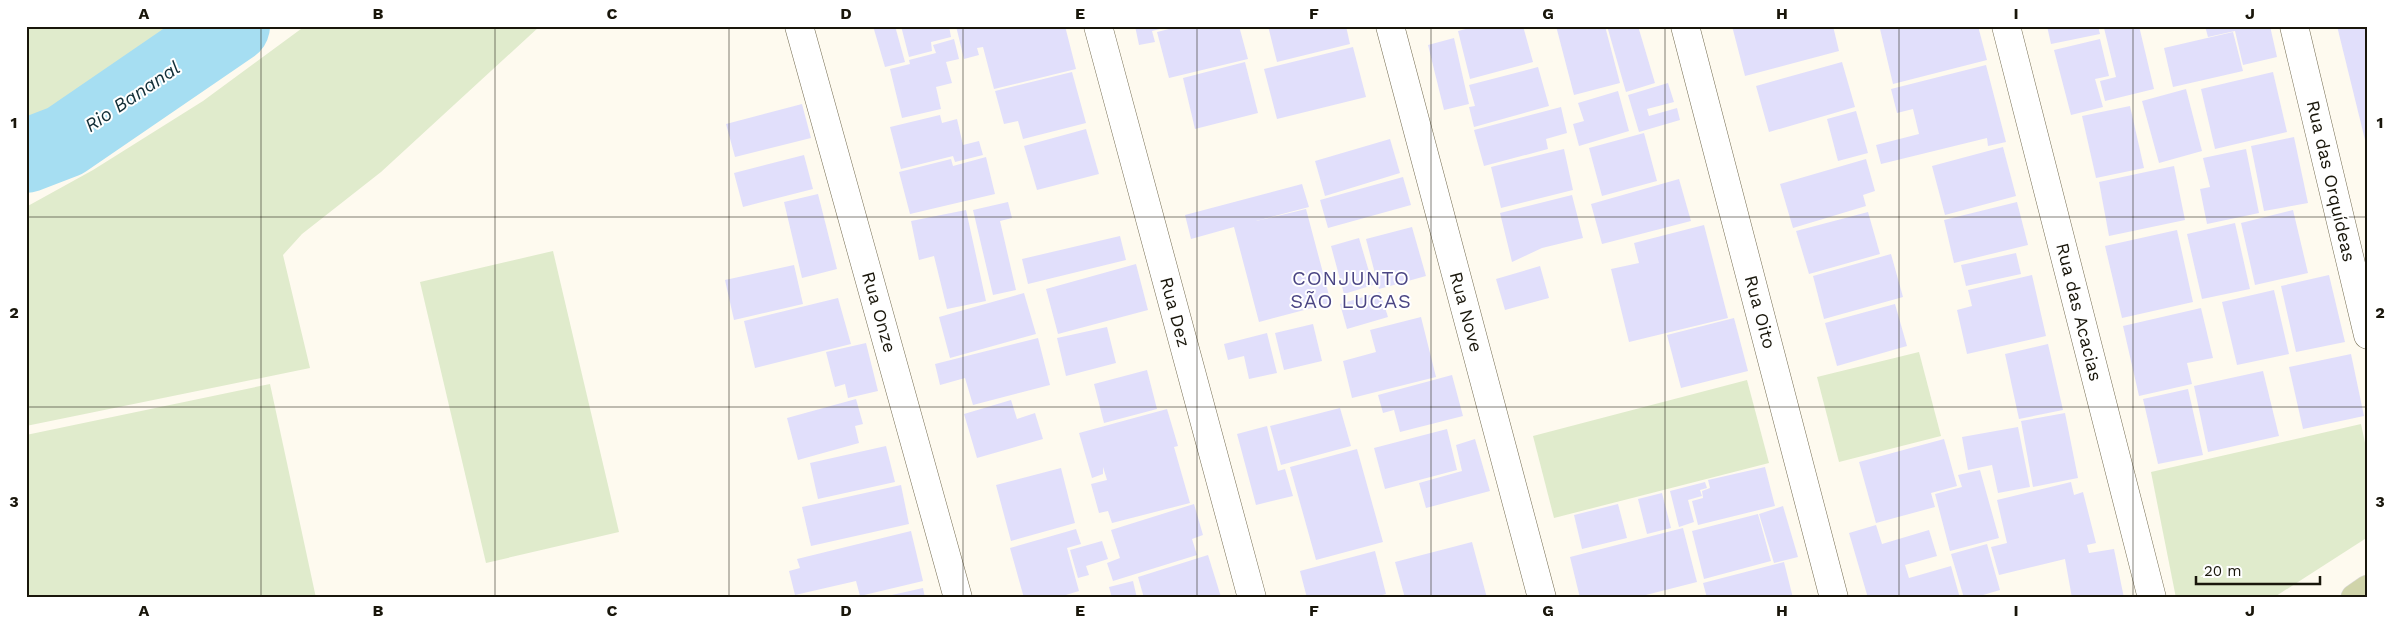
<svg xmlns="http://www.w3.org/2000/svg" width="2394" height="624" viewBox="0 0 2394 624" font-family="'Work Sans',sans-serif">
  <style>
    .green { fill: #e0ebcc }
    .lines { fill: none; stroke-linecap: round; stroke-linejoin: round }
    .river { stroke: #a6def2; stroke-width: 74 }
    .building { fill: #e1dffb }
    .minor-casing { stroke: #766e54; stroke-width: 29 }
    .major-casing { stroke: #dadad8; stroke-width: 29 }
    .minor { stroke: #fff; stroke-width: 28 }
    .major { stroke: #d0d4aa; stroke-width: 28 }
    .grid { fill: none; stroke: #19160b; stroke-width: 1; stroke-opacity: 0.55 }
    .labels { text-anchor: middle; stroke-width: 4; stroke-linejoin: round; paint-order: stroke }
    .street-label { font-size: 18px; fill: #19160b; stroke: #fff }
    .water-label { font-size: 19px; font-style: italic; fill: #122e37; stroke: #fff }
    .quarter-label { font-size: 20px; letter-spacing: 1px; fill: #4b4684; stroke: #fff }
    .neatline { fill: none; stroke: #19160b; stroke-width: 2 }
    .grid-label { font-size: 16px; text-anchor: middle; font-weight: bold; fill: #19160b }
  </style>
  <rect width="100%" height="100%" fill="#fefaef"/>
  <g class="green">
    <polygon points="26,26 178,26 87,99 26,133"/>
    <polygon points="305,26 540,26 381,172 302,234 283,255 310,368 26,426 26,207 93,170 203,101"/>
    <polygon points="553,251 619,532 486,563 420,282"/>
    <polygon points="1919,352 1941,436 1839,462 1817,377"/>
    <polygon points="1747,380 1769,463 1554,518 1533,436"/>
    <polygon points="270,384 316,598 26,598 26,435"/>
    <polygon points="2361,424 2368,457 2368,537 2273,598 2176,598 2151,472"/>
  </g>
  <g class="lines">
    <polyline class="river" points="26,156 65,141 233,26"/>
  </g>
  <g class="building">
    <polygon points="873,26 895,26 905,62 885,67"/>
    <polygon points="901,26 949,26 951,37 931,42 932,51 909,57"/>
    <polygon points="956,26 1065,26 1076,69 994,89 983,47 977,48 979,55 964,59"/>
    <polygon points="1135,26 1168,26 1168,27 1152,31 1155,42 1139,45"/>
    <polygon points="1181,26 1239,26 1248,59 1169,78 1157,32"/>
    <polygon points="1268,26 1346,26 1350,44 1277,62"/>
    <polygon points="1477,26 1523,26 1533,62 1470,79 1458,31"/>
    <polygon points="1556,26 1605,26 1620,83 1574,95"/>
    <polygon points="1607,26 1638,26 1655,83 1626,92"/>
    <polygon points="1732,26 1833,26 1839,51 1745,76"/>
    <polygon points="1890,26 1978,26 1987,60 1893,84 1880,29"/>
    <polygon points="2047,26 2098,26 2100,34 2051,44"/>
    <polygon points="2113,26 2139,26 2154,89 2105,101 2100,81 2116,77 2104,28"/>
    <polygon points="2205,26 2270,26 2277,57 2243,65 2235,31 2208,37"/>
    <polygon points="2337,26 2368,26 2368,148 2367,148"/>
    <polygon points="2233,32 2243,71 2173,87 2164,48"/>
    <polygon points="1454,38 1469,104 1444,110 1428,45"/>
    <polygon points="954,39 959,59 946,62 952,83 936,87 941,109 902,118 890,69 910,64 909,60 936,53 933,45"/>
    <polygon points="2100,39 2109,76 2095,79 2103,107 2071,115 2054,50"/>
    <polygon points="1353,47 1366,97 1277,119 1264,69"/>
    <polygon points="1245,62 1258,113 1195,129 1183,78"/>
    <polygon points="1842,62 1855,107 1769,132 1756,86"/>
    <polygon points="1986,65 2006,142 1988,146 1987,138 1881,164 1876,145 1919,134 1913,109 1897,113 1891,89"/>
    <polygon points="1538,67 1549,106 1474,127 1469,107 1475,106 1469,85"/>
    <polygon points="1072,72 1086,123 1023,139 1018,121 1004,124 995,91"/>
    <polygon points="2273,72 2287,132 2215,149 2201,89"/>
    <polygon points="1668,83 1674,102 1647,109 1649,116 1677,108 1680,120 1639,132 1628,95"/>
    <polygon points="2186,89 2202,151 2159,163 2142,101"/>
    <polygon points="1618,91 1629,131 1579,146 1573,124 1584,121 1578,103"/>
    <polygon points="802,104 811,138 735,157 726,124"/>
    <polygon points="2130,106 2144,168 2096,178 2082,116"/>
    <polygon points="1561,107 1567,133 1546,139 1548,149 1484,166 1474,130"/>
    <polygon points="1856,111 1868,153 1838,161 1827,119"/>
    <polygon points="940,115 942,123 957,119 963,145 979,141 983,155 955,162 953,156 901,169 890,127"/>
    <polygon points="1086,129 1099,174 1037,190 1024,146"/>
    <polygon points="1644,133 1657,181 1602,196 1589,148"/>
    <polygon points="2294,137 2308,203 2264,211 2251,146"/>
    <polygon points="1390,139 1400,173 1325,196 1315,161"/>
    <polygon points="2003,147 2016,196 1945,215 1932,166"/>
    <polygon points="1564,149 1573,190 1501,208 1491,167"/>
    <polygon points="2246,149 2259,213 2207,224 2200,189 2210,187 2203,158"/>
    <polygon points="804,155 813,189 743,207 734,173"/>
    <polygon points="986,157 995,194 910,214 899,172 951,159 953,166"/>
    <polygon points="1866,159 1875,191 1863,195 1866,206 1793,228 1780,184"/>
    <polygon points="2174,166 2185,220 2109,236 2099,182"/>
    <polygon points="1403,177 1411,205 1328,228 1320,200"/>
    <polygon points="1679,179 1691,221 1602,244 1591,204"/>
    <polygon points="1302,184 1309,207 1256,221 1306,209 1331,303 1259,322 1234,227 1191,239 1185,215"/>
    <polygon points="818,194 837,269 802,278 784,202"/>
    <polygon points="1572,195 1583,238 1542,248 1512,262 1500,213"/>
    <polygon points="1008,202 1012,218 1000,221 1016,290 993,295 973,210"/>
    <polygon points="2017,202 2028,245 1954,263 1944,220"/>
    <polygon points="966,210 986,301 947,309 934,256 919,260 911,221"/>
    <polygon points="2293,210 2308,273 2255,285 2241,223"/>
    <polygon points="1868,212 1880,254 1809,274 1796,231"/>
    <polygon points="2235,223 2250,289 2202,299 2187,234"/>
    <polygon points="1704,225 1728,318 1629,342 1611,269 1639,263 1634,243"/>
    <polygon points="1412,227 1426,276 1379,289 1366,239"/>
    <polygon points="2177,230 2193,302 2122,318 2105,246"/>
    <polygon points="1120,236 1126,260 1028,284 1022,259"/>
    <polygon points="1359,238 1373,285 1344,294 1331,246"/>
    <polygon points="2016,253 2021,274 1966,286 1961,265"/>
    <polygon points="1891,254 1903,297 1824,319 1813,276"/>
    <polygon points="1136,264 1148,310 1058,334 1046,289"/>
    <polygon points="794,265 803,304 734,320 725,280"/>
    <polygon points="1540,266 1549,298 1505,310 1496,279"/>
    <polygon points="2032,275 2046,336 1967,354 1957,310 1972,306 1968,290"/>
    <polygon points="2329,275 2345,342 2296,352 2281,286"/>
    <polygon points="2274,290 2289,354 2237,365 2222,302"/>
    <polygon points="1380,292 1388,317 1347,329 1340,304"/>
    <polygon points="1024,293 1036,334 950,358 939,317"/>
    <polygon points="838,298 851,344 755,368 744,321"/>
    <polygon points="1895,304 1907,346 1837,366 1825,323"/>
    <polygon points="2201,308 2213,358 2187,363 2192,384 2139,396 2123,326"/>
    <polygon points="1421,317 1436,377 1352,398 1343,361 1376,352 1370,330"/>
    <polygon points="1734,318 1748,371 1681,388 1667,335"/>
    <polygon points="1313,324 1322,361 1284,370 1275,333"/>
    <polygon points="1107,327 1116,363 1066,376 1057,338"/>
    <polygon points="1267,333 1277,373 1249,379 1244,356 1228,360 1224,344"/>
    <polygon points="1038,338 1050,385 973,405 965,378 940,385 935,364"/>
    <polygon points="866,343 878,391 848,398 845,384 835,387 826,352"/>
    <polygon points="2048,344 2063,410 2019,419 2005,354"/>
    <polygon points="2351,354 2364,416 2303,429 2289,367"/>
    <polygon points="1147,370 1157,409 1104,423 1094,384"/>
    <polygon points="2263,371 2279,436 2208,452 2194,386"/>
    <polygon points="1452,375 1463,416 1400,432 1394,410 1383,413 1378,395"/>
    <polygon points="2188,389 2203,455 2158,464 2143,399"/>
    <polygon points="856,399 863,424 855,426 859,443 798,460 787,418"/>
    <polygon points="1011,400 1017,419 1035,413 1043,439 977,458 964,414"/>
    <polygon points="1340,408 1351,446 1281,465 1270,426"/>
    <polygon points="1167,409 1178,446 1174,447 1190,503 1112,523 1108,511 1099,513 1091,484 1107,480 1103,467 1103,474 1092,478 1079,433"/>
    <polygon points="2065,413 2078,478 2033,487 2021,421"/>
    <polygon points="1267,426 1278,471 1285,469 1293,496 1256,505 1237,434"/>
    <polygon points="2018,427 2030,487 1998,493 1992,465 1968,470 1962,437"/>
    <polygon points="1447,429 1457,470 1385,489 1374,448"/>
    <polygon points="1475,439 1490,491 1426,508 1419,483 1462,471 1456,445"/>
    <polygon points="1944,439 1957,486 1931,493 1935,507 1876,523 1859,462"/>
    <polygon points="886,446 895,482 818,499 810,463"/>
    <polygon points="1357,449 1383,542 1316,560 1290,467"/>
    <polygon points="1765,467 1775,506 1698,525 1692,501 1703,498 1702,491 1710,488 1708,480"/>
    <polygon points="1061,468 1075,523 1011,541 996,485"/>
    <polygon points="1980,470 1999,538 1950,551 1935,494 1962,487 1958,475"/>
    <polygon points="1705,482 1707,488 1700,490 1702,496 1688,500 1694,522 1679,527 1670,491"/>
    <polygon points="2071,482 2074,495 2083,492 2096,543 2087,545 2089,553 2114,549 2124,598 2072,598 2065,559 1999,575 1991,547 2007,543 1997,500"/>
    <polygon points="901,485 909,524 811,546 802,507"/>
    <polygon points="1662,493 1671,528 1647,534 1638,499"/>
    <polygon points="1194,504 1203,535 1192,539 1197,555 1113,581 1107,563 1120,558 1111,530"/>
    <polygon points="1618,504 1627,538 1582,549 1574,515"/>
    <polygon points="1783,506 1798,557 1774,563 1759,514"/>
    <polygon points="1758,514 1771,561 1704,579 1692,531"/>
    <polygon points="1876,525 1882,544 1929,530 1937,556 1905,565 1909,578 1951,566 1960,598 1868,598 1849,533"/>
    <polygon points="1683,528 1697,582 1634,598 1580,598 1570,557"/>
    <polygon points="1076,529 1081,544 1067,548 1079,591 1056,598 1024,598 1010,548"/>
    <polygon points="911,531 923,581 860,596 856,581 795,595 789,571 800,568 797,559"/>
    <polygon points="1102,541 1108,559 1086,566 1089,575 1078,578 1070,550"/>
    <polygon points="1472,542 1487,598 1405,598 1395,562"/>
    <polygon points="1987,544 2000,590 1973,598 1964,598 1951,554"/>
    <polygon points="1375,551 1386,594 1371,598 1307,598 1300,571"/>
    <polygon points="1208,555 1221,597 1144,598 1138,577"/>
    <polygon points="1784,562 1793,598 1707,598 1703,583"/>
    <polygon points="1133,581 1137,598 1112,598 1109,587"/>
    <polygon points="923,588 925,598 883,598 883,597"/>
  </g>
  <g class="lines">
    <g class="minor-casing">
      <g id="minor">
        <polyline points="799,26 958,598"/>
        <polyline points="1098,26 1252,598"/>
        <polyline points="1390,26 1542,598"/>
        <polyline points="1685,26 1834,598"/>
        <polyline points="2006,26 2152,598"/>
        <polyline points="2294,26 2368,335"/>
      </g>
    </g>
    <g class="major-casing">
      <polyline id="major" points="2355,598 2368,589"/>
    </g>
    <use href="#minor" class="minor"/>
    <use href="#major" class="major"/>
  </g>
  <path class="grid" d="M261,26V598M495,26V598M729,26V598M963,26V598M1197,26V598M1431,26V598M1665,26V598M1899,26V598M2133,26V598M26,217H2368M26,407H2368"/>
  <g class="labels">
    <g class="street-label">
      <text transform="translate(2331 181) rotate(77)" y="6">Rua das Orquídeas</text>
      <text transform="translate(879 312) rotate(74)" y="6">Rua Onze</text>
      <text transform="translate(1175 312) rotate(75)" y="6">Rua Dez</text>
      <text transform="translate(1466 312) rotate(75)" y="6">Rua Nove</text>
      <text transform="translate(1760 312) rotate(75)" y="6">Rua Oito</text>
      <text transform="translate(2079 312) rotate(76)" y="6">Rua das Acacias</text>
    </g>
    <g class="water-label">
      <text transform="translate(132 96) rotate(-34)" y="7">Rio Bananal</text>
    </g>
    <g class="quarter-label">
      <text x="1351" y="285">CONJUNTO<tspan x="1351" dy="23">SÃO LUCAS</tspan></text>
    </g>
  </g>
  <rect width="2394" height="624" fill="none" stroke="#ffffff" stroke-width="55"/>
  <path d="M2196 576v8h124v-8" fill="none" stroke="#19160b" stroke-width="2.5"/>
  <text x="2204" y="576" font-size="15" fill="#19160b" stroke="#ffffff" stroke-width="4" paint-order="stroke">20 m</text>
  <rect x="28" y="28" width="2338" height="568" class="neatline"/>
  <g class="grid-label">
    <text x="144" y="19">A</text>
    <text x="378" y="19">B</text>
    <text x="612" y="19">C</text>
    <text x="846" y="19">D</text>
    <text x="1080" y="19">E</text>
    <text x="1314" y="19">F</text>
    <text x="1548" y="19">G</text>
    <text x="1782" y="19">H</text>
    <text x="2016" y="19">I</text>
    <text x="2250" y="19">J</text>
    <text x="14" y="128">1</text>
    <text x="2380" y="128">1</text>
    <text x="14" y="318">2</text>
    <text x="2380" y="318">2</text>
    <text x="14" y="507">3</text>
    <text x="2380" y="507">3</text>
    <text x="144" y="616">A</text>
    <text x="378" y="616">B</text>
    <text x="612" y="616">C</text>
    <text x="846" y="616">D</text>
    <text x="1080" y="616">E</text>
    <text x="1314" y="616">F</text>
    <text x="1548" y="616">G</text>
    <text x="1782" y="616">H</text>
    <text x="2016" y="616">I</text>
    <text x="2250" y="616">J</text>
  </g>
</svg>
